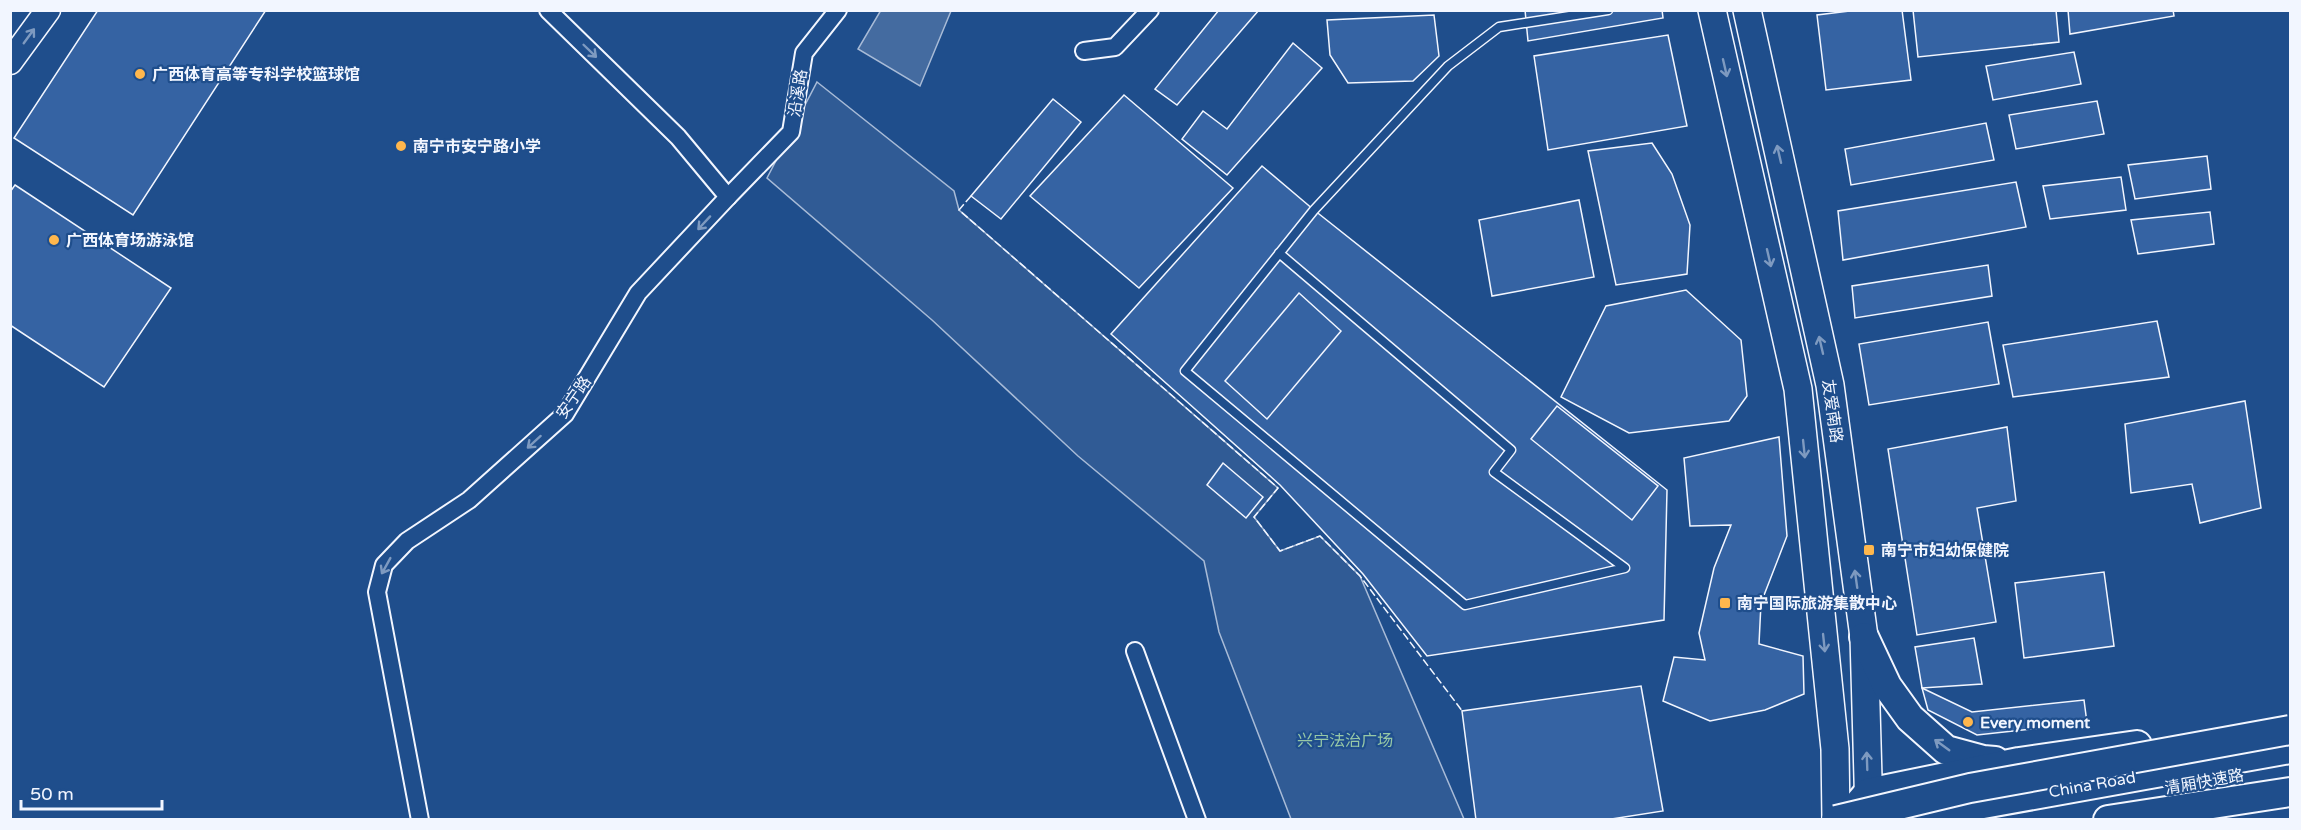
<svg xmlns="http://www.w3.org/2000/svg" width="2301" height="830" viewBox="0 0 2301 830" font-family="'Varela Round','Noto Sans SC',sans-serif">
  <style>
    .green { fill: #305b95; stroke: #a8bbd7; stroke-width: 1.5 }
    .water { fill: #446ba0; stroke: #a8bbd7; stroke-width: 1.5 }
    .building { fill: #3563a3; stroke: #f2f6ff; stroke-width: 1.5 }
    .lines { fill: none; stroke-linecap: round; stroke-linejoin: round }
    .service-casing { stroke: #f2f6ff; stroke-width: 11 }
    .minor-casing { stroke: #f2f6ff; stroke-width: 20 }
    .secondary-casing { stroke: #f2f6ff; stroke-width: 27 }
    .primary-casing { stroke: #f2f6ff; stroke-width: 30 }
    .trunk-casing { stroke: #f2f6ff; stroke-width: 32 }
    .service { stroke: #1f4e8c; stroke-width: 8 }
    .minor { stroke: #1f4e8c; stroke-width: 16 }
    .secondary { stroke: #1f4e8c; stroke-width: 24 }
    .primary { stroke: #1f4e8c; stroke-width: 27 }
    .trunk { stroke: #1f4e8c; stroke-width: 28 }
    .trunk-bridge-casing { stroke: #f2f6ff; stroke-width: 32; stroke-linecap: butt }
    .trunk-bridge { stroke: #1f4e8c; stroke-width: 28 }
    .fence { stroke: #f2f6ff; stroke-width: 1.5; stroke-dasharray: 8 3; stroke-linecap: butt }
    .oneway { stroke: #7e9ac0 }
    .poi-dot { fill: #ffb74d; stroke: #1f4e8c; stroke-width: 2 }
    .labels { text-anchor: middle; stroke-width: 4.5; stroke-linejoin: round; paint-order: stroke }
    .poi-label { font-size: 16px; font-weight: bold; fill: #f2f6ff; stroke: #1f4e8c; text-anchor: start }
    .street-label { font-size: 16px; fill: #f2f6ff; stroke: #1f4e8c }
    .park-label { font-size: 16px; fill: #97c8a6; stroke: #1f4e8c }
  </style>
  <rect width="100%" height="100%" fill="#1f4e8c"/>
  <polygon class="green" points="817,82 954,191 959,210 1278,488 1254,517 1280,551 1320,536 1360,576 1464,819 1291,819 1219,632 1204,561 1078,456 932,320 767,178"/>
  <polygon class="water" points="881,10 951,11 920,86 858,49"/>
  <g class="building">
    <polygon points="98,10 266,10 133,215 14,138"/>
    <polygon points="1219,10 1259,10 1177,105 1155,89"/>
    <polygon points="1525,10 1662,10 1663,18 1528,41"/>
    <polygon points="1858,10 1902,10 1911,80 1826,90 1817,15"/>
    <polygon points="1913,10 2056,10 2059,42 1918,57"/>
    <polygon points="2068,10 2173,10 2174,16 2070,34"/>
    <polygon points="1434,15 1439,56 1413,81 1348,83 1330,55 1327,20"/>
    <polygon points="1668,35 1687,126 1548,150 1534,56"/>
    <polygon points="1293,43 1322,68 1227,175 1182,139 1203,111 1227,129"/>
    <polygon points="2074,52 2081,84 1993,100 1986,66"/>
    <polygon points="1124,95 1233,188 1139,288 1030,196"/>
    <polygon points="1053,99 1081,122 1001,219 971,196"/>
    <polygon points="2097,101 2104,134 2016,149 2009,115"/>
    <polygon points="1986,123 1994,160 1851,185 1845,149"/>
    <polygon points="1652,143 1672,174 1690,225 1687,274 1616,285 1588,151"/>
    <polygon points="2207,156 2211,189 2135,199 2128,165"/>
    <polygon points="1262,166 1314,210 1667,490 1664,620 1427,656 1363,574 1280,485 1111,334"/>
    <polygon points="2121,177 2126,210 2050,219 2043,186"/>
    <polygon points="2016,182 2026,227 1843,260 1838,211"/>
    <polygon points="15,185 171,288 104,387 10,325 10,192"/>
    <polygon points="1579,200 1594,277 1492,296 1479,220"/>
    <polygon points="2210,212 2214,244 2138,254 2131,220"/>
    <polygon points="1988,265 1992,296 1855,318 1852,286"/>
    <polygon points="1686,290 1741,340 1747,396 1729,421 1629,433 1561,397 1606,306"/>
    <polygon points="1299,293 1341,331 1267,419 1225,381"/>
    <polygon points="2157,321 2169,377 2013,397 2003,345"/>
    <polygon points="1988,322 1999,384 1869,405 1859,344"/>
    <polygon points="2245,401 2261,508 2200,523 2192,484 2131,493 2125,424"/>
    <polygon points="1557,406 1658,486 1632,520 1531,439"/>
    <polygon points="2007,427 2016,501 1977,508 1996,622 1917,635 1888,449"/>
    <polygon points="1779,437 1787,536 1761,603 1759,644 1803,656 1804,694 1765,710 1710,721 1663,701 1674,657 1705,660 1699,633 1714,568 1731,525 1690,526 1684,458"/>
    <polygon points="1223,463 1263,497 1246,518 1207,485"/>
    <polygon points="2104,572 2114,646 2024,658 2015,583"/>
    <polygon points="1974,638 1982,684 1922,688 1915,647"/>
    <polygon points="1641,686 1663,811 1605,820 1476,820 1462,711"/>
    <polygon points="1922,688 1972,712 2084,700 2087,723 1977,735 1928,710"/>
  </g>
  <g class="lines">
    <g class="service-casing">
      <polyline id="service" points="1279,253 1511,450 1494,472 1625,568 1465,605 1185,371 1314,210 1448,66 1499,27 1608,10"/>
    </g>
    <g class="minor-casing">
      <g id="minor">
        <polyline points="1084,51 1115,47 1150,10"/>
        <polyline points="728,197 791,132 804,53 838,10"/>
        <polyline points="1135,651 1197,820"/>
        <polyline points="420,820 377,592 384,565 407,541 469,500 565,414 638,293 728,197 678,137 548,10"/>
      </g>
    </g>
    <g class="secondary-casing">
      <polyline id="secondary" points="10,62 48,10"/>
    </g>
    <g class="primary-casing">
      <g id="primary">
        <polyline points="1712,10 1798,389 1835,749 1836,820"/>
        <polyline points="1747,10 1830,385 1864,637 1869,814"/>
      </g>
    </g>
    <g class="trunk-casing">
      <g id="trunk">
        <polyline points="1864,637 1887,686 1910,718 1946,750 1983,760 1995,761"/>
        <polyline points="1845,820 1868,793 2019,762 2137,745"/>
        <polyline points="1894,820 2290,749"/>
        <polyline points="2108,820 2290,792"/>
      </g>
    </g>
    <use href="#service" class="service"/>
    <use href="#minor" class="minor"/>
    <use href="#secondary" class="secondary"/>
    <use href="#primary" class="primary"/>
    <use href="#trunk" class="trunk"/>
    <g class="trunk-bridge-casing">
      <polyline id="trunk-bridge" points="1836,820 1970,788 2290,730"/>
    </g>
    <use href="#trunk-bridge" class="trunk-bridge"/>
    <polyline class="fence" points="971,196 959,210 1278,488 1254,517 1280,551 1320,536 1360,576 1463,712"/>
  </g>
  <defs><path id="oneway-shaft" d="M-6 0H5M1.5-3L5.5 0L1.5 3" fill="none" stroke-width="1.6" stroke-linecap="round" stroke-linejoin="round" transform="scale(1.5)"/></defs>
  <g class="oneway">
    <use href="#oneway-shaft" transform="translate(29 36) rotate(-54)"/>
    <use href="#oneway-shaft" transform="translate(590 51) rotate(44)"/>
    <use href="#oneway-shaft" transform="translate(1725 68) rotate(77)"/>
    <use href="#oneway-shaft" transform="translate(1779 154) rotate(-103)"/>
    <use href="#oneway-shaft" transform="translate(704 223) rotate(133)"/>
    <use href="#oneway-shaft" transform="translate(1769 258) rotate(77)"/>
    <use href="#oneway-shaft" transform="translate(1821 345) rotate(-103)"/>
    <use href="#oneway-shaft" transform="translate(534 442) rotate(138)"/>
    <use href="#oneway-shaft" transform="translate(1804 449) rotate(84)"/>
    <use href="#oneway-shaft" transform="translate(386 566) rotate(119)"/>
    <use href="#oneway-shaft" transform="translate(1856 579) rotate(-98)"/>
    <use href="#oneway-shaft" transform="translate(1824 643) rotate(84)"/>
    <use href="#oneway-shaft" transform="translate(1942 745) rotate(-144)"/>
    <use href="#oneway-shaft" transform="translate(1867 761) rotate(-92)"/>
  </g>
  <g class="poi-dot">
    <circle cx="140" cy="74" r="6"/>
    <circle cx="401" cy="146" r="6"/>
    <circle cx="54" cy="240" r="6"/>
    <rect x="1863" y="544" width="12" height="12" rx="3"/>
    <rect x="1719" y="597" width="12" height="12" rx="3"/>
    <circle cx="1968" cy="722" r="6"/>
  </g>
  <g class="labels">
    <g class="poi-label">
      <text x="152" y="80">广西体育高等专科学校篮球馆</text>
      <text x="413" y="152">南宁市安宁路小学</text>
      <text x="66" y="246">广西体育场游泳馆</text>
      <text x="1881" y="556">南宁市妇幼保健院</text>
      <text x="1737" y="609">南宁国际旅游集散中心</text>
      <text x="1980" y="728">Every moment</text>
    </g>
    <g class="street-label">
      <text transform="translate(797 93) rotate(-81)" y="6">沿溪路</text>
      <text transform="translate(573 397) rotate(-55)" y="6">安宁路</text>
      <text transform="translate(1833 411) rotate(82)" y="6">友爱南路</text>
      <text transform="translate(2204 781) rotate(-10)" y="6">清厢快速路</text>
      <text transform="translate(2092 784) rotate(-10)" y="6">China Road</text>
    </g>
    <g class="park-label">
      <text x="1345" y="746">兴宁法治广场</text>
    </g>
  </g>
  <rect width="2301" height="830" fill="none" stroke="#f2f6ff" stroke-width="24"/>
  <path d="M21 800v9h141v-9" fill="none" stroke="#f2f6ff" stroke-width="3"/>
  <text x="30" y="800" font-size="18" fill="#f2f6ff" stroke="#1f4e8c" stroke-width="4.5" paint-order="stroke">50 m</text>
</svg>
